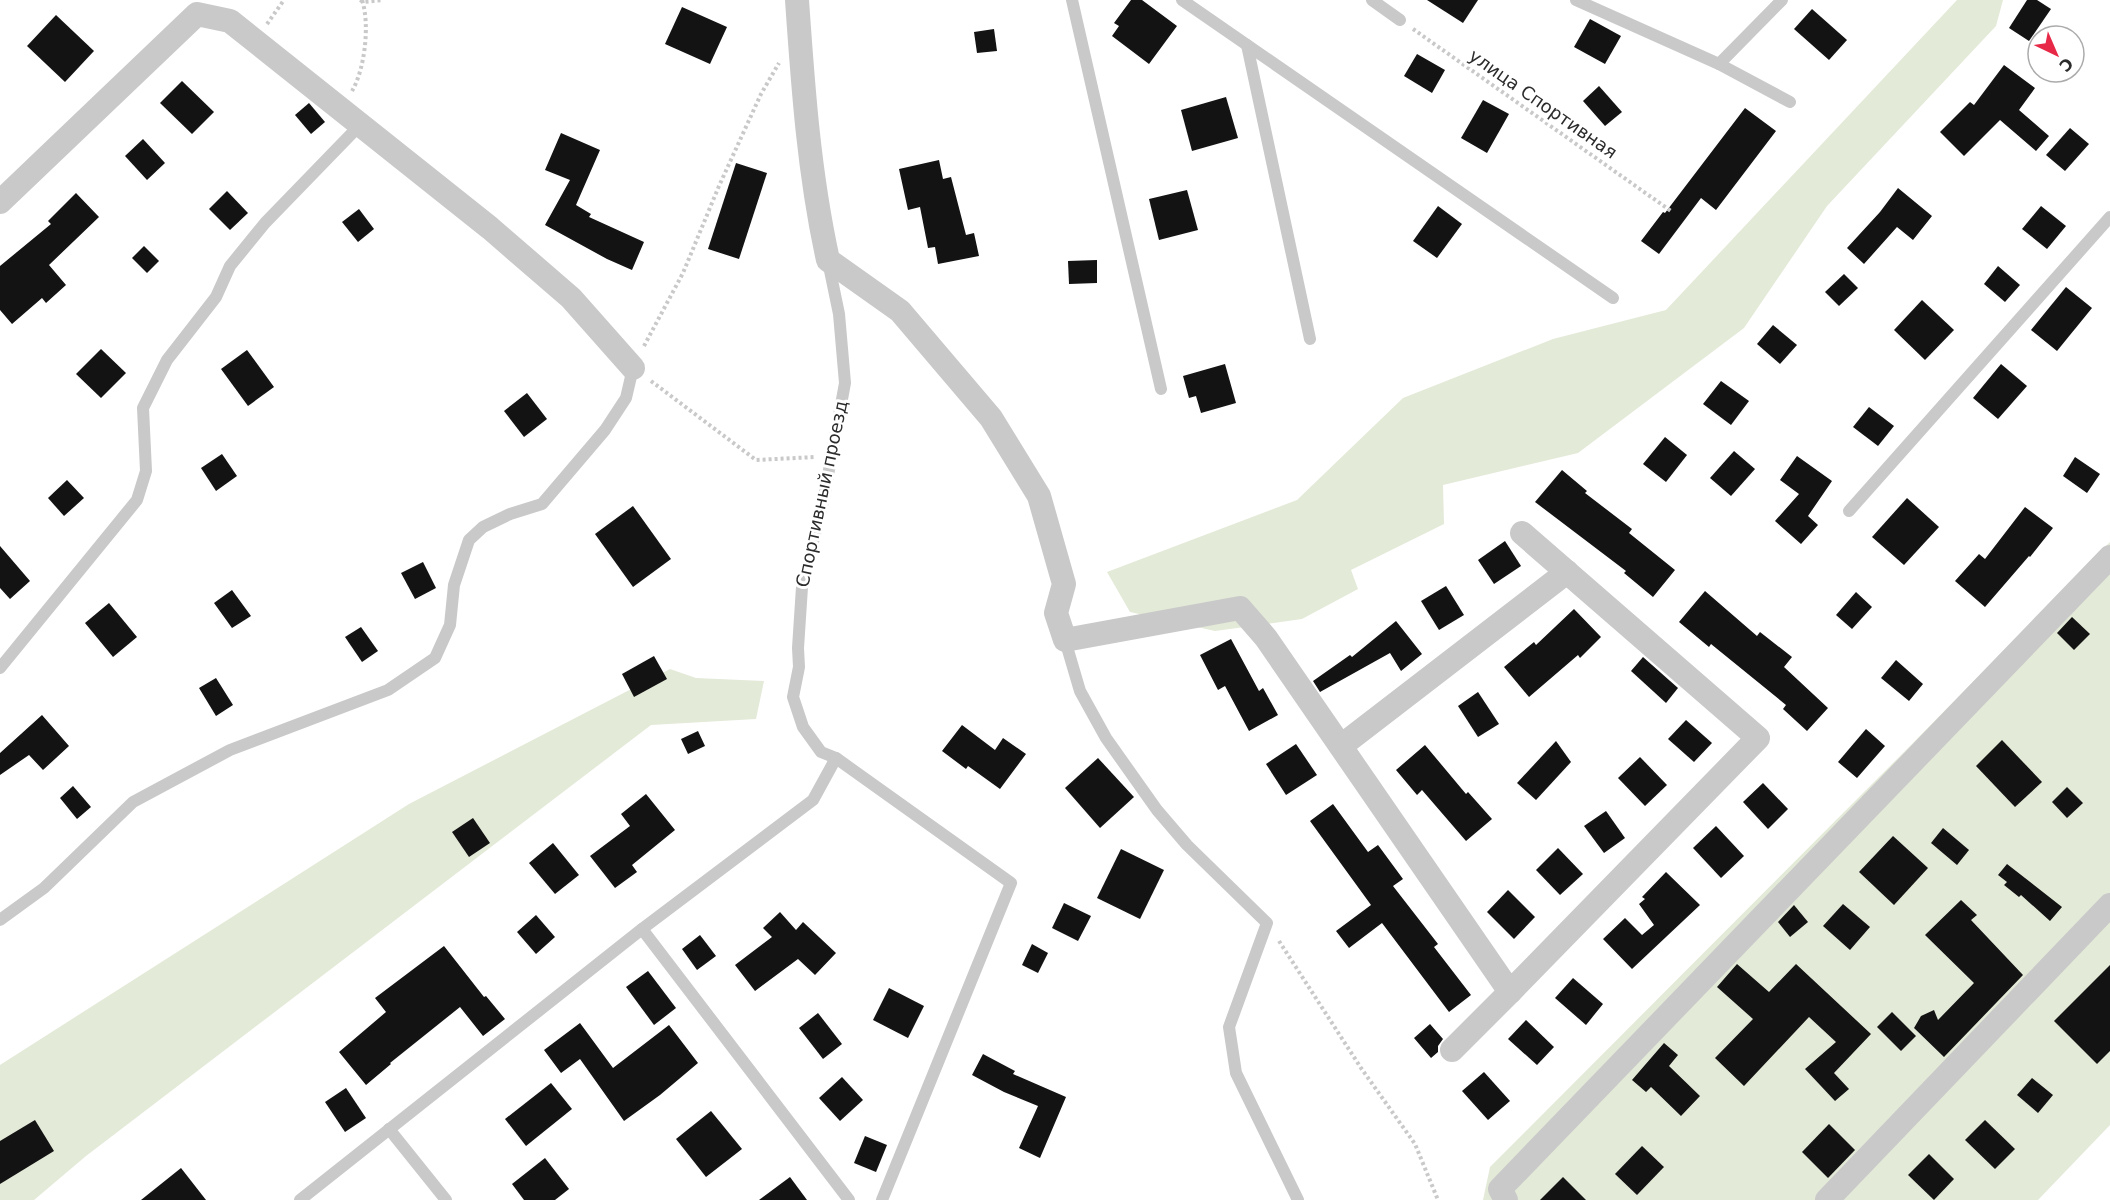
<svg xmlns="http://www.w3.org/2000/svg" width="2110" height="1200" viewBox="0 0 2110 1200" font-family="'DejaVu Sans',sans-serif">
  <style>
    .green { fill: #e3ead8 }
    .building { fill: #131313 }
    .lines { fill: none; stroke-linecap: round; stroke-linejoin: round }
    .path { stroke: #c9c9c9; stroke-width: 4; stroke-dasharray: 3 3; stroke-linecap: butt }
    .service { stroke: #c9c9c9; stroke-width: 12 }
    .minor { stroke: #c9c9c9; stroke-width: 24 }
    .labels { text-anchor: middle; stroke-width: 6; stroke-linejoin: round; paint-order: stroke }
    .street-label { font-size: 18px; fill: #2c2c2c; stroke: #fff }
  </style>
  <rect width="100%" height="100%" fill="#fff"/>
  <g class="green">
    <polygon points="1957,0 2003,0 1996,26 1827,206 1744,328 1578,453 1443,485 1444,524 1351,570 1358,589 1302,619 1215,631 1130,612 1107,572 1297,500 1403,398 1553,339 1666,310"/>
    <polygon points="2110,542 2110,1125 2038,1200 1483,1200 1490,1167 1912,744"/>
    <polygon points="670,669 696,678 764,681 756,719 651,725 86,1156 34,1200 0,1200 0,1065 409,804"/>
  </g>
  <g class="building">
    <polygon points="1131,0 1142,0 1177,26 1149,64 1112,36 1119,26 1114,23"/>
    <polygon points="1427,0 1478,0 1463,23"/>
    <polygon points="2027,0 2037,0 2051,9 2029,41 2009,28"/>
    <polygon points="682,7 727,27 710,64 665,44"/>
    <polygon points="1812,9 1847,40 1829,60 1794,29"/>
    <polygon points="56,15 94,51 65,82 27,46"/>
    <polygon points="1590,19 1621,36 1605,64 1574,47"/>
    <polygon points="994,29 997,51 977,53 974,32"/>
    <polygon points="1417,54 1445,70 1432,93 1404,76"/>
    <polygon points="2004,65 2035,88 2019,110 2049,136 2036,151 2000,120 1964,156 1940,132 1970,102 1974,105"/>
    <polygon points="182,81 214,112 192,134 160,103"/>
    <polygon points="1599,86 1622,112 1605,126 1583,101"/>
    <polygon points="1226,97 1238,138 1192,151 1181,110"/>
    <polygon points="1483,100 1509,114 1487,153 1461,138"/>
    <polygon points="309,103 325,122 311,134 295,115"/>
    <polygon points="1745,108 1776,131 1716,210 1701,198 1659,254 1641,241 1663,212 1665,213"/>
    <polygon points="2070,128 2089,144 2065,171 2046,155"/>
    <polygon points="561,133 600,150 576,205 591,214 589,217 644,242 632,270 607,259 545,225 570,180 545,170"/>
    <polygon points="143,139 165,163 147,180 125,156"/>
    <polygon points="939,160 943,179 951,177 966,235 974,233 979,256 938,264 935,247 928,248 920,207 908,210 899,169"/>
    <polygon points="736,163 767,173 739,259 708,249"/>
    <polygon points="1898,188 1932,216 1913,240 1897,227 1864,264 1847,248 1880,212"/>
    <polygon points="1187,190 1198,230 1159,240 1149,199"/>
    <polygon points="227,191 248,213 230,230 209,209"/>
    <polygon points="76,193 99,217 49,265 66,285 46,303 42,298 12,324 0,310 0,266 51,224 48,221"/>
    <polygon points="1438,206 1462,224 1437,258 1413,241"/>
    <polygon points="2041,206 2066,226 2047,249 2022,229"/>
    <polygon points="359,209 374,229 358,242 342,222"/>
    <polygon points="144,246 159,261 147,273 132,258"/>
    <polygon points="1097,260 1097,283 1069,284 1068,261"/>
    <polygon points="1998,266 2020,285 2005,302 1984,284"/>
    <polygon points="1844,274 1858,288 1839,306 1825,292"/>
    <polygon points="2066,287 2092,308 2057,351 2031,330"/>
    <polygon points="1922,300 1954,330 1925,360 1894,330"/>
    <polygon points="1773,325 1797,345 1780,364 1757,344"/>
    <polygon points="101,349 126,373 101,398 76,374"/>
    <polygon points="247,350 274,387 248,406 221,369"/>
    <polygon points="1225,364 1236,403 1201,413 1196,396 1189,398 1183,376"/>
    <polygon points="2001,364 2027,386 1998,419 1973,398"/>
    <polygon points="1721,381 1749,401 1731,425 1703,404"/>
    <polygon points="527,393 547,419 524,437 504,411"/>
    <polygon points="1869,407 1894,426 1878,446 1853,427"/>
    <polygon points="1665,437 1687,455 1666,482 1643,464"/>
    <polygon points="1734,451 1755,469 1731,496 1710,478"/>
    <polygon points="222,454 237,476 216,491 201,468"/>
    <polygon points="1797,456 1832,481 1808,516 1818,525 1801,544 1775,521 1799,494 1780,480"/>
    <polygon points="2075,457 2100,474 2087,493 2063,476"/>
    <polygon points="1562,470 1587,491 1585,493 1632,529 1629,533 1675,570 1653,597 1624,573 1626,571 1535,502"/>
    <polygon points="67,480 84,498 64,516 48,498"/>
    <polygon points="1907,498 1939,527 1904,565 1872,537"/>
    <polygon points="633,506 671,559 633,587 595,534"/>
    <polygon points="2025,507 2053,528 2030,557 2029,556 1985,607 1955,581 1979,554 1985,559"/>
    <polygon points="1505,541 1521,566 1494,584 1478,560"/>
    <polygon points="0,546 30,581 10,599 0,588"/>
    <polygon points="423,562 436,588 415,599 401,573"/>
    <polygon points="1446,586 1464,615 1439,630 1421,601"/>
    <polygon points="232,590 251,616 232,628 214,603"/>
    <polygon points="1705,591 1757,636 1760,632 1792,657 1784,667 1828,708 1807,731 1783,709 1786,705 1711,644 1709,647 1679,622"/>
    <polygon points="1856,592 1872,607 1852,629 1836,615"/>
    <polygon points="109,603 137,637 113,657 85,623"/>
    <polygon points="1574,609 1601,637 1580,658 1578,655 1529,697 1504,667 1534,642 1536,645"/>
    <polygon points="2072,617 2090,634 2074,650 2057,633"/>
    <polygon points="1396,621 1422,654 1401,671 1390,653 1320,692 1313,681 1350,655 1352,657"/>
    <polygon points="361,627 378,651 362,662 345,637"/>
    <polygon points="1231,639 1259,691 1263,688 1278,715 1249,731 1225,686 1218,690 1200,655"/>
    <polygon points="654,656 667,679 634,697 622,674"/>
    <polygon points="1643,657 1678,688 1666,703 1631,671"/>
    <polygon points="1896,660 1923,684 1909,701 1881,678"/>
    <polygon points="216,678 233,705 216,716 199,688"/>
    <polygon points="1478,692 1499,724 1478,737 1458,706"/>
    <polygon points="42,715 69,746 43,770 29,755 0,775 0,753"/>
    <polygon points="1686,720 1712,743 1694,762 1668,739"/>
    <polygon points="962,725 995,750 1003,738 1026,754 1000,789 968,766 966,769 942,751"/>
    <polygon points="1866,729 1885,746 1857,778 1838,762"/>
    <polygon points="698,731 705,746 688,754 681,739"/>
    <polygon points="2002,740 2042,782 2015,807 1976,766"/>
    <polygon points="1556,741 1571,762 1536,800 1517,783"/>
    <polygon points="1296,744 1317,775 1286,795 1266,764"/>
    <polygon points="1425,745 1466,794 1468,792 1492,819 1466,841 1422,790 1417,795 1396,770"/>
    <polygon points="1640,757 1667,785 1645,806 1618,778"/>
    <polygon points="1098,758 1134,797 1100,828 1065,788"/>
    <polygon points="1763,783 1788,809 1768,829 1743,802"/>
    <polygon points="73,786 91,807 77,819 60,798"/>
    <polygon points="2067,787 2083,803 2067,818 2052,802"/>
    <polygon points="646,794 675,830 632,865 637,872 615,888 590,856 630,826 621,814"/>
    <polygon points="1333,804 1368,852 1378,845 1403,879 1393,886 1438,944 1434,947 1471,995 1449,1012 1382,923 1349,948 1336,931 1371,905 1310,821"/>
    <polygon points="1606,811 1625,838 1604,853 1584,826"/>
    <polygon points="473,818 490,843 469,857 452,832"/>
    <polygon points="1716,826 1744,856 1721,878 1693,848"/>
    <polygon points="1943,828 1969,850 1957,865 1931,843"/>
    <polygon points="1893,836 1928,868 1894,905 1859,872"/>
    <polygon points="553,843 579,875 555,894 529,863"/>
    <polygon points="1558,848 1583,874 1560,895 1536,870"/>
    <polygon points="1121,849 1164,870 1140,919 1097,898"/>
    <polygon points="2007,864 2062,907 2050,921 2021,895 2019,897 2004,885 2007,882 1998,875"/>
    <polygon points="1666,872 1700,905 1632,969 1603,939 1625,918 1642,935 1654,925 1639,904 1645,899 1642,897"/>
    <polygon points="1508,890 1535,917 1514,939 1487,912"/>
    <polygon points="1961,900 1977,915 1971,920 2023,975 1944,1057 1914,1028 1921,1016 1934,1010 1938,1020 1974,983 1925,935"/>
    <polygon points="1064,903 1091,916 1078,941 1052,928"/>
    <polygon points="1843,904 1870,927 1850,950 1823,926"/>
    <polygon points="1794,905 1808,922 1790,937 1778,922"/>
    <polygon points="780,912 796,930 803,922 836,953 815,975 798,959 755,991 735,965 772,937 763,928"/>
    <polygon points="536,915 555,937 536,954 517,932"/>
    <polygon points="700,935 716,956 697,970 682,949"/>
    <polygon points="1032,944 1048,953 1038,973 1022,965"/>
    <polygon points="444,946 484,997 486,996 505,1019 483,1036 460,1007 390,1063 391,1064 366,1085 339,1052 386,1012 375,998"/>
    <polygon points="1737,964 1769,992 1796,964 1871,1034 1834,1073 1849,1089 1835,1101 1805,1069 1836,1042 1809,1017 1744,1086 1715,1058 1753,1019 1717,987"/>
    <polygon points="2110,965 2110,1051 2097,1064 2054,1021"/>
    <polygon points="648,971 676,1008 654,1025 626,987"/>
    <polygon points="1573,978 1603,1004 1586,1025 1555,998"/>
    <polygon points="889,988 924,1006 908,1038 873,1020"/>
    <polygon points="1892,1012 1916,1036 1901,1051 1877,1027"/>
    <polygon points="818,1013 842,1044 823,1059 799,1028"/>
    <polygon points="1526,1020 1554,1047 1537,1065 1508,1039"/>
    <polygon points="580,1023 613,1068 669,1025 698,1063 660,1095 624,1121 580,1059 561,1073 544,1050"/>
    <polygon points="1430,1024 1443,1039 1438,1046 1438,1052 1431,1058 1414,1038"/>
    <polygon points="1664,1043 1678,1055 1669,1066 1700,1096 1681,1116 1651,1087 1646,1092 1632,1080"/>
    <polygon points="983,1054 1015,1071 1013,1074 1066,1097 1040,1158 1019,1148 1038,1106 1004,1092 972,1075"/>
    <polygon points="1484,1072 1510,1101 1488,1120 1462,1091"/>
    <polygon points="842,1077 863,1100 840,1121 819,1098"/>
    <polygon points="2032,1078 2053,1095 2038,1113 2017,1095"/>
    <polygon points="551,1083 572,1109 526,1146 505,1119"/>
    <polygon points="346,1088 366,1118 345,1132 325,1102"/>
    <polygon points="711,1111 742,1149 706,1177 676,1139"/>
    <polygon points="35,1120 54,1151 0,1184 0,1141"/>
    <polygon points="1985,1120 2015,1149 1995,1169 1965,1140"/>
    <polygon points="1829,1124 1855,1150 1828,1178 1802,1152"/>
    <polygon points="865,1136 887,1145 876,1172 854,1163"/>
    <polygon points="1642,1146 1664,1167 1637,1195 1615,1174"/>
    <polygon points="1929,1154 1954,1179 1934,1200 1908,1175"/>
    <polygon points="545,1158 569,1189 555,1200 524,1200 512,1184"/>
    <polygon points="181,1168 206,1200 141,1200"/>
    <polygon points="790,1177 807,1200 759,1200"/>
    <polygon points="1563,1177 1586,1200 1540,1200"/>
  </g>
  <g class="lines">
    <g class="path">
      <polyline points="360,0 364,2 382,0"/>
      <polyline points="267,24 284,0"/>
      <polyline points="1413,29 1671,211"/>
      <path d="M352,91C365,69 370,24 362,0"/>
      <polyline points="644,346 683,273 719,186 761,94 779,63"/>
      <polyline points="651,381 756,460 815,457"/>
      <polyline points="1279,941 1361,1068 1415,1144 1438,1200"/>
    </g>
    <g class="service">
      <polyline points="1072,0 1161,389"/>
      <polyline points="1182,0 1613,298"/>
      <polyline points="1372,0 1400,20"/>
      <polyline points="1576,0 1719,64"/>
      <polyline points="1782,0 1719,64 1790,102"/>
      <polyline points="1247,45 1310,339"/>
      <polyline points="828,261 839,314 845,383 824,497 802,587 798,648 799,667 793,697 803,727 821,752 836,758 1011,883 882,1200"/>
      <polyline points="1849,511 2110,217"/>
      <polyline points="1065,640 1080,691 1106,738 1157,810 1187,845 1267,923 1229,1027 1236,1073 1298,1200"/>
      <polyline points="0,668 137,500 146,471 143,408 167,360 216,297 230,266 265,223 360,125"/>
      <polyline points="0,920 44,888 133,802 230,750 388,690 435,658 450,625 454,585 469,540 483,527 510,514 542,504 605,430 626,398 633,368"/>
      <polyline points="642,929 849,1200"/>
      <polyline points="389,1129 446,1200"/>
      <polyline points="300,1200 642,929 813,800 836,758"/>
    </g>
    <g class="minor">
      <path d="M797,0C803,87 809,174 828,260L900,311L991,418L1039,496L1064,584L1056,613L1065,640L1240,608L1266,638L1510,992L1758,738L1522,533"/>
      <polyline points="0,202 197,14 230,21 490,228 571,298 633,368"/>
      <polyline points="1341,746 1567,572"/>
      <polyline points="1452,1050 1510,992"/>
      <polyline points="1506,1200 1500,1189 2110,557"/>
      <polyline points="1827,1200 2110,905"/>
    </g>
  </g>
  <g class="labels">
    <g class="street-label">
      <text transform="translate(1543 104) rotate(35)" y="6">улица Спортивная</text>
      <text transform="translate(822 494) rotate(-78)" y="6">Спортивный проезд</text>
    </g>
  </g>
  <g transform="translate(2056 54) rotate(136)"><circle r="28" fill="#ffffff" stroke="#ababab" stroke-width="1.5"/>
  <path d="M0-4.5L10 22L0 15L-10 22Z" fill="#e72947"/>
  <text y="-9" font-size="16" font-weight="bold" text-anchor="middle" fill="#2c2c2c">С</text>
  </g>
</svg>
